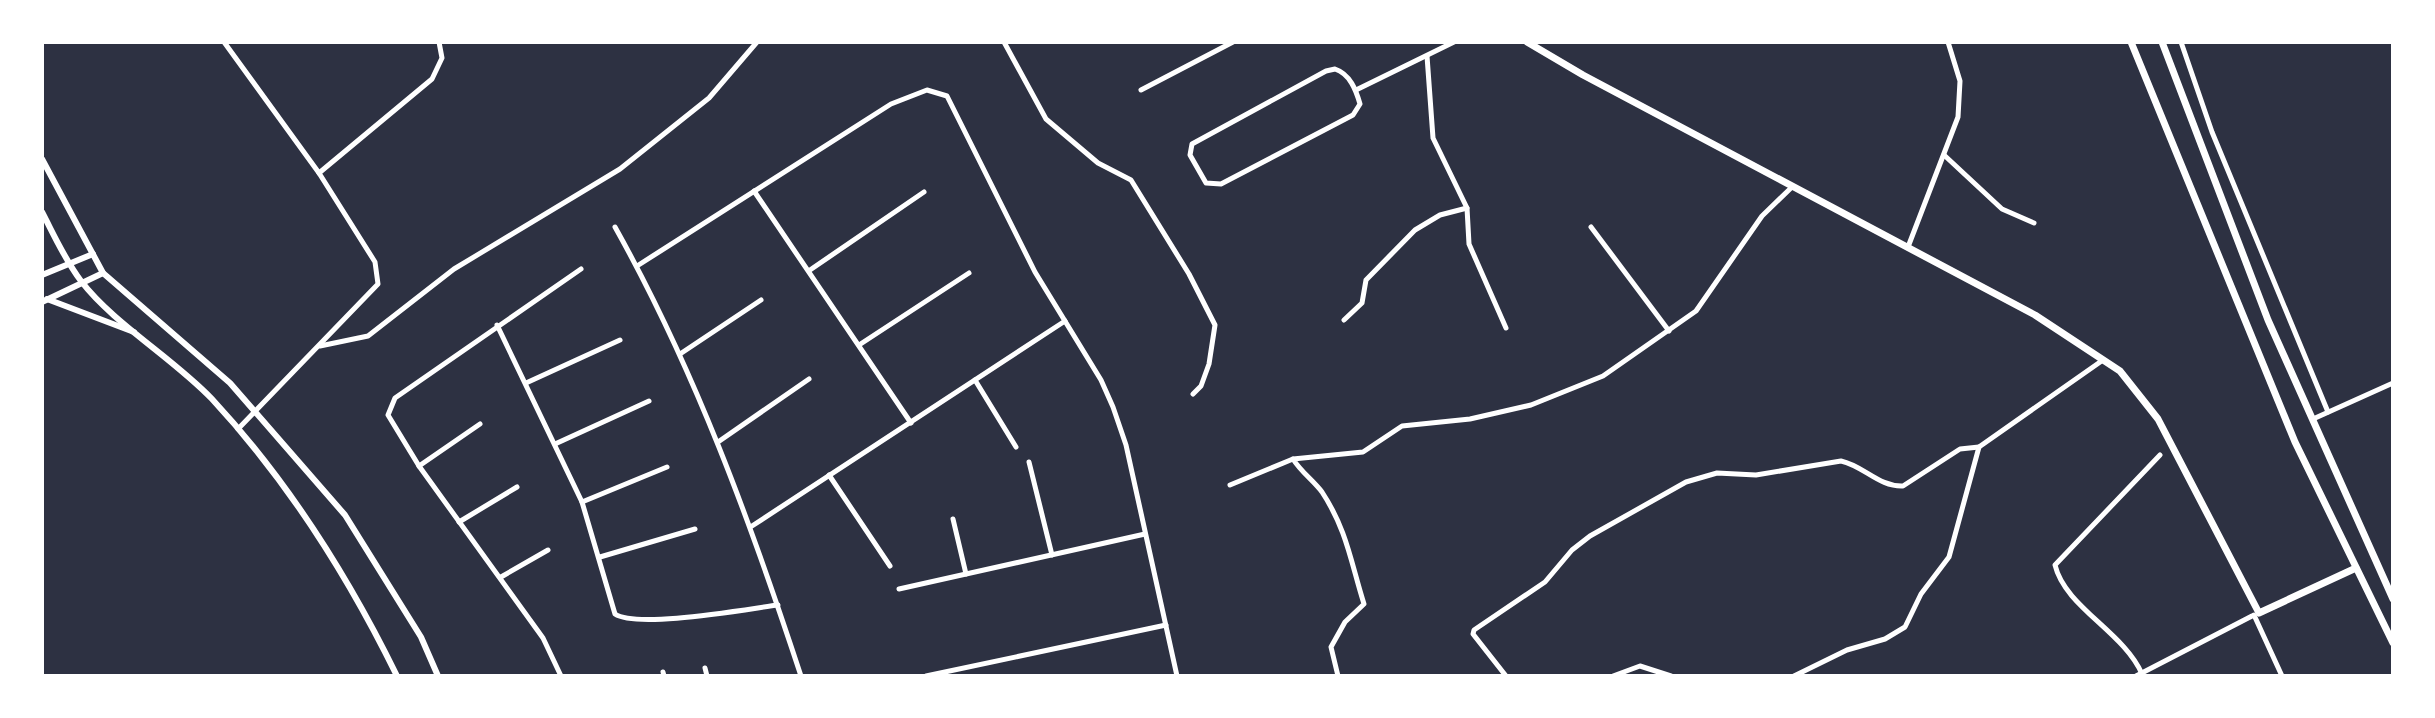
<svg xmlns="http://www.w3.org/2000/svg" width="2435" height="718" viewBox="0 0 2435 718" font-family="'Archivo Narrow',sans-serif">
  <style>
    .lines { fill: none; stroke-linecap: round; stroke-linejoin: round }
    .minor { stroke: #fff; stroke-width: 5 }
    .tertiary { stroke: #fff; stroke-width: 6 }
    .secondary { stroke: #fff; stroke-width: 7 }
  </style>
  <rect width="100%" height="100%" fill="#2d3142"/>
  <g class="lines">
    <g class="minor">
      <polyline points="224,42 319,173"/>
      <polyline points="1004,42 1046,119 1098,163 1131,180 1189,274 1215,325 1209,364 1201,386 1193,394"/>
      <polyline points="2181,42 2212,132 2328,412"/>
      <polyline points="1427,56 1433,138 1467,208 1469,244 1506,328"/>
      <path d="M1335,69C1350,74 1356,90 1360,104L1353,115L1221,184L1206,183L1190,155L1192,144L1326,71Z"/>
      <polyline points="1141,90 1233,42"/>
      <polyline points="1356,90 1454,42"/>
      <polyline points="1944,155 2002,209 2034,223"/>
      <polyline points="754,191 911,423"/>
      <path d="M615,227C695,370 750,521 801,676"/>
      <polyline points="1591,227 1669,331"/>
      <polyline points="1908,247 1958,117 1960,81 1948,42"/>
      <polyline points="637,266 891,104 927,90 947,96 1035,272 1101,380 1113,407 1126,445 1177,676"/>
      <polyline points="810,270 924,192"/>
      <polyline points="1344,320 1362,303 1366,280 1415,230 1440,215 1467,208"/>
      <path d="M497,325L582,502L615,614C637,629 747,609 778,605"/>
      <polyline points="859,345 969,273"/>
      <polyline points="320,346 368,336 454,269 620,169 709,98 757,42"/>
      <polyline points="680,354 761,300"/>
      <polyline points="975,380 1016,447"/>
      <polyline points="526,383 620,340"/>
      <polyline points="2313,419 2393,383"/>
      <polyline points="238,429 378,284 375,262 319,173 432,79 442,58 439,42"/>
      <polyline points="718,442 809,379"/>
      <polyline points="555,444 649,401"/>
      <polyline points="1029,462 1052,555"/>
      <polyline points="419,466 480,424"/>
      <polyline points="829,475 890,566"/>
      <polyline points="1230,485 1293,459"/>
      <polyline points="582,502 667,467"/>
      <polyline points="953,519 966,574"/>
      <polyline points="459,522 517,487"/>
      <polyline points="752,526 1065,321"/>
      <polyline points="600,557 695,529"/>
      <polyline points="501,577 548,550"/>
      <polyline points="899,589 1145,534"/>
      <polyline points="2254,615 2282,676"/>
      <polyline points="705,668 707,676"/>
      <polyline points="663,672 664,676"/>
      <path d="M2142,674C2124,632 2065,607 2055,565L2160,455"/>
      <polyline points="561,676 543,638 419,466 388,415 395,398 581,269"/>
      <polyline points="926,676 1166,625"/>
      <path d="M1338,676L1331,647L1345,622L1364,604C1351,563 1347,530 1322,492C1313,480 1301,472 1293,459L1363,452L1402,426L1470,419L1531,405L1603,376L1696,311L1762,216L1792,187"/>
      <path d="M1506,676L1473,634L1474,630L1545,582L1572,550L1590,536L1686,482L1717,473L1756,475L1841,461C1864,466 1879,487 1903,486L1960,449L1979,447"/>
      <polyline points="1613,676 1640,666 1671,676"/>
      <polyline points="1794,676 1847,650 1885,639 1905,627 1921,594 1949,557 1979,447 2103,360"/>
      <polyline points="2136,676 2252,616"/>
    </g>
    <g class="tertiary">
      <polyline points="42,159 103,273 230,383 345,515 421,637 438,676"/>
      <path d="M42,212C54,235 65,260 81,281C113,323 174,359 212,399C288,481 348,576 397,676"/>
      <polyline points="42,275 93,254"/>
      <polyline points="47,299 134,332"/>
      <polyline points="42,302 103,273"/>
    </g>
    <g class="secondary">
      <polyline points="1527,42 1583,75 2035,315 2120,371 2158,419 2259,613 2356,568"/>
      <polyline points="2131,42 2295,442 2393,643"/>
      <polyline points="2162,42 2268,320 2393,599"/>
    </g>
  </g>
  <rect width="2435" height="718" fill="none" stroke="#ffffff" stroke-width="88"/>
</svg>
